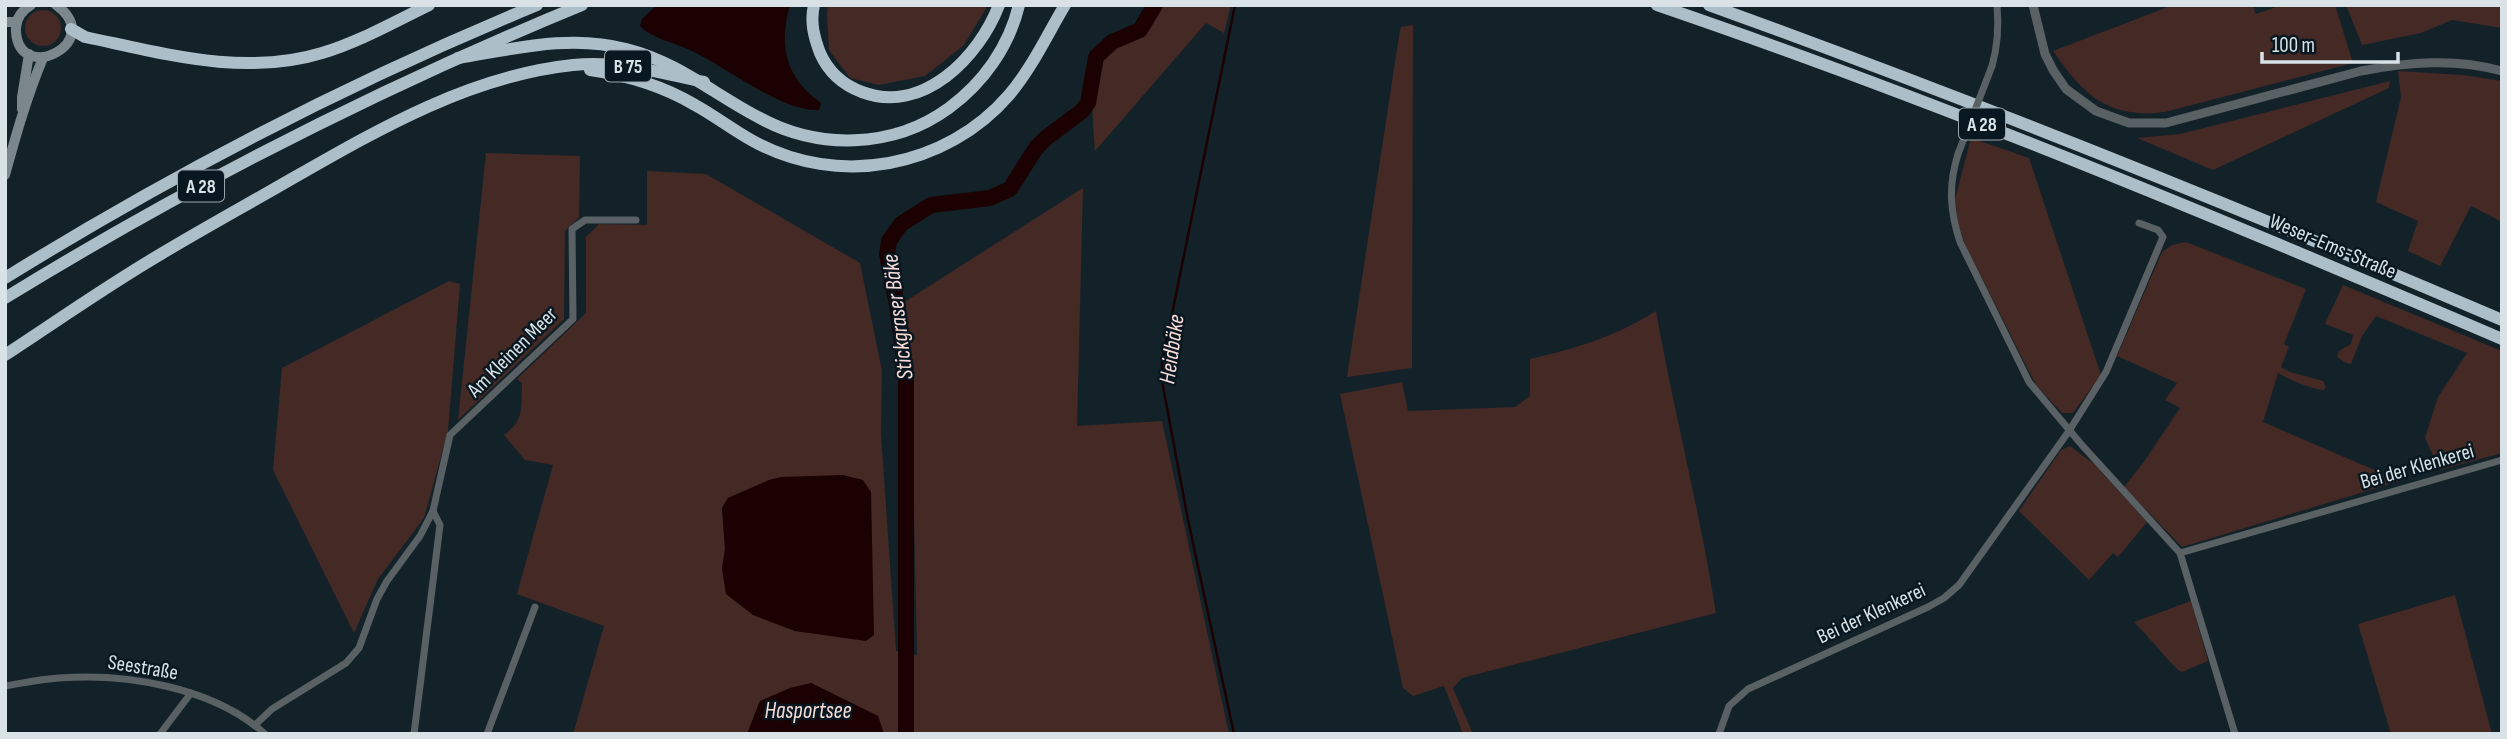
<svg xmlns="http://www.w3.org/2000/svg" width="2507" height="739" viewBox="0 0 2507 739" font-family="'Sofia Sans Condensed',sans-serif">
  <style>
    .green { fill: #442925; fill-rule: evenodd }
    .water { fill: #1b0101 }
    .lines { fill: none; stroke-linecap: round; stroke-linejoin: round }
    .stream { stroke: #1b0101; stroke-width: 2.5 }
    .river { stroke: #1b0101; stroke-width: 16 }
    .minor { stroke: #5a6165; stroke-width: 7 }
    .tertiary { stroke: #5a6165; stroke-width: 9 }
    .secondary { stroke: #7b878d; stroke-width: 10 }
    .motorway { stroke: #acbfc9; stroke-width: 12 }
    .minor-bridge { stroke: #5a6165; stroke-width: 7 }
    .labels { text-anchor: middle; stroke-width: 5; stroke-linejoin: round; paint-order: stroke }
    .shield { fill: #091820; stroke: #9aa5ab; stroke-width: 2 }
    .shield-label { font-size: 19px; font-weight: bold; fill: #d8e2e7 }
    .street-label { font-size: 21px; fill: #d8e2e7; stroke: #091820 }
    .water-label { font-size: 23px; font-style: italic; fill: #f9dcd7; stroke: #091820 }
  </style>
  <rect width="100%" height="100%" fill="#132229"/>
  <g class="green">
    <polygon points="828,5 988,5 964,45 925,76 879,85 850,78 829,50 827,14"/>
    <path d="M1162,5H1231L1224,33L1206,23L1095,151C1094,127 1086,66 1108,50C1115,44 1125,42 1133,38C1147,30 1153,17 1162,5Z"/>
    <path d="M2173,5H2252L2256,14L2282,5H2335L2353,63L2165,112C2107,119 2084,95 2053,51Z"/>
    <polygon points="2346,5 2502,5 2502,28 2452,20 2421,33 2362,45"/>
    <circle cx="43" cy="28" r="18"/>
    <polygon points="1413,25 1412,368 1347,377 1399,36 1401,27"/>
    <polygon points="2398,71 2463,75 2502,81 2502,222 2471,206 2440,266 2408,251 2418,221 2376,202 2401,97"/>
    <polygon points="2390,81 2389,88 2213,170 2137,138 2180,134"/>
    <polygon points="1971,138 2029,158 2101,375 2073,413 2062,413 2036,385 1966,247 1958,223 1955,199"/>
    <polygon points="486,153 580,156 579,217 565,231 564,319 458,420"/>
    <path d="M647,171L706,174L860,263L882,371L881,434L896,651L917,655L911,366L898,306L1083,188L1077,426L1162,421L1229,734H884L878,716L811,683L760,701L747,734H573L604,626L517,594L553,465L525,460L504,435C525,420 521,407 522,383L517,379L586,313V237L599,224L647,225ZM748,490L722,569L725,549L722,508L728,498Z"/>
    <path d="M2186,242L2306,289L2284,344L2289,347L2281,367L2290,372L2323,381L2326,387L2324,390C2311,389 2290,380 2278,373L2263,422L2400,481L2182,547L2124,487L2143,463L2180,408L2165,400L2177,383L2117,356L2162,252L2172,245Z"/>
    <polygon points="449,281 460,284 448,431 424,518 378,579 354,633 273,470 282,368"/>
    <polygon points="2343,285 2502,351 2502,453 2440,470 2425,438 2438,397 2467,353 2376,316 2362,336 2351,364 2344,362 2337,357 2339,351 2351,344 2353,335 2325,324"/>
    <path d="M1656,311C1674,412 1700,512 1716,613L1462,678L1453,688L1473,734H1463L1444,686L1413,696L1403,688L1340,394L1402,382L1408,411L1515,407L1530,396V359C1574,349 1617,336 1656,311Z"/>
    <polygon points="2070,446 2094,464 2147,522 2118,557 2113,553 2089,580 2019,511 2061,450"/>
    <polygon points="2455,595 2492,734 2391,734 2358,624"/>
    <path d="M2191,601L2208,661L2182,672C2175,670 2145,632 2134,622Z"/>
  </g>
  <g class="water">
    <path d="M657,5H790C778,46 786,78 821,103L819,110C781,112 725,66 690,50C673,42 653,39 640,26L642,19Z"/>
    <polygon points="843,475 863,480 871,492 874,635 866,641 795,631 753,615 726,594 722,569 725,549 722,508 728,498 769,480 781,477"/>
    <polygon points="811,683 878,716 884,734 747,734 760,701 790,688"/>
  </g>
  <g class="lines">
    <polyline class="stream" points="1234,734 1188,520 1162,381 1162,363 1235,5"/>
    <polyline class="river" points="906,734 906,374 897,305 887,254 889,241 901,224 931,205 990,198 1010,189 1036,148 1046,138 1082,111 1088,103 1096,57 1112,42 1140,30 1155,5"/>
    <g class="minor">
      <path d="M1992,66C1998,45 1999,27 1997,5"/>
      <path d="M1958,154C1948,186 1950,211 1960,242L2029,382L2081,444L2180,553L2235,734"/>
      <polyline points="2180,553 2502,460"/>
      <path d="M5,686C23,683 41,679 59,678C126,673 213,687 265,734"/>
      <polyline points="255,725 272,709 346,663 359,648 377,599 387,581 420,536 433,511 450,435 573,319 572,229 585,220 636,220"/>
      <polyline points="160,734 191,693"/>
      <polyline points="414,734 440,525 433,511"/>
      <polyline points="487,734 535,607"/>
      <polyline points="1719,734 1729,706 1748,689 1928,607 1944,598 1959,585 2069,431 2106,372 2163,237 2158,230 2139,223"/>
    </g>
    <path class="tertiary" d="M2033,5L2045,54L2053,70L2066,89L2096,111L2129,123H2166L2361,71C2408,62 2455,58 2502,71"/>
    <g class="secondary">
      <path d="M31,5C21,11 15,20 16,32C20,86 107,41 56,5"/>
      <polyline points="5,22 17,22"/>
      <polyline points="22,109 22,97 29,54"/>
      <path d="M5,175C16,135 27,96 43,58"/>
    </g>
    <g class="motorway">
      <path d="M814,5C810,22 814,37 820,53C828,71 843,85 862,92C923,115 979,57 999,5"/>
      <path d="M1657,5C1944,103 2224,220 2502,339"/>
      <path d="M1709,5C1977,102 2240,208 2502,320"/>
      <path d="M71,29L85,37C162,53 244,77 322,53C359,42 394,22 429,5"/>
      <path d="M458,58C514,49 570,34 626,49C678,62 712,93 758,117C817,150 893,149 949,108C983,83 1009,47 1019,5"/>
      <path d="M590,70C626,75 663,86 695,105C715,116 733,130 753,141C838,188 946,168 1009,95C1032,68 1047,35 1065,5"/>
      <path d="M5,278C174,173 353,81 537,5"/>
      <path d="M5,298C189,185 382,87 582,5"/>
      <path d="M5,355C57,321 108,285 161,254C201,230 241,208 281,185C372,133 467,76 573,65C618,60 660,73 704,82"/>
    </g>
    <polyline class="minor-bridge" points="1958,154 1992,66"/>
  </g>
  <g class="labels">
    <g class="shield">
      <rect x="605" y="50.5" width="46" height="31" rx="5"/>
      <rect x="1959" y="108.5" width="46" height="31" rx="5"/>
      <rect x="178" y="170.5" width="46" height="31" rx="5"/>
    </g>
    <g class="shield-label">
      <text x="628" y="73">B 75</text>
      <text x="1982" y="131">A 28</text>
      <text x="201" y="193">A 28</text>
    </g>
    <g class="street-label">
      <text transform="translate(2333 246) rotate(23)" y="7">Weser-Ems-Straße</text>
      <text transform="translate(512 352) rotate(-45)" y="7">Am Kleinen Meer</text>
      <text transform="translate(2417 466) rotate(-16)" y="7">Bei der Klenkerei</text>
      <text transform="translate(1871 613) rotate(-25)" y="7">Bei der Klenkerei</text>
      <text transform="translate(143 667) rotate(9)" y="7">Seestraße</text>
    </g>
    <g class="water-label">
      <text transform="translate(897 317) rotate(-97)" y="8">Stickgraser Bäke</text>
      <text transform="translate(1171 349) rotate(-82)" y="8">Heidbäke</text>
      <text x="808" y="718">Hasportsee</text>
    </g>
  </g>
  <rect width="2507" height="739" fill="none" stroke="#d8e2e7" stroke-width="14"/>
  <path d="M2262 52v10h136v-10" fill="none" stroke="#d8e2e7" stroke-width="3.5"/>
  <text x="2272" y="52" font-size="21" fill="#d8e2e7" stroke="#091820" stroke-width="5" paint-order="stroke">100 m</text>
</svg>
